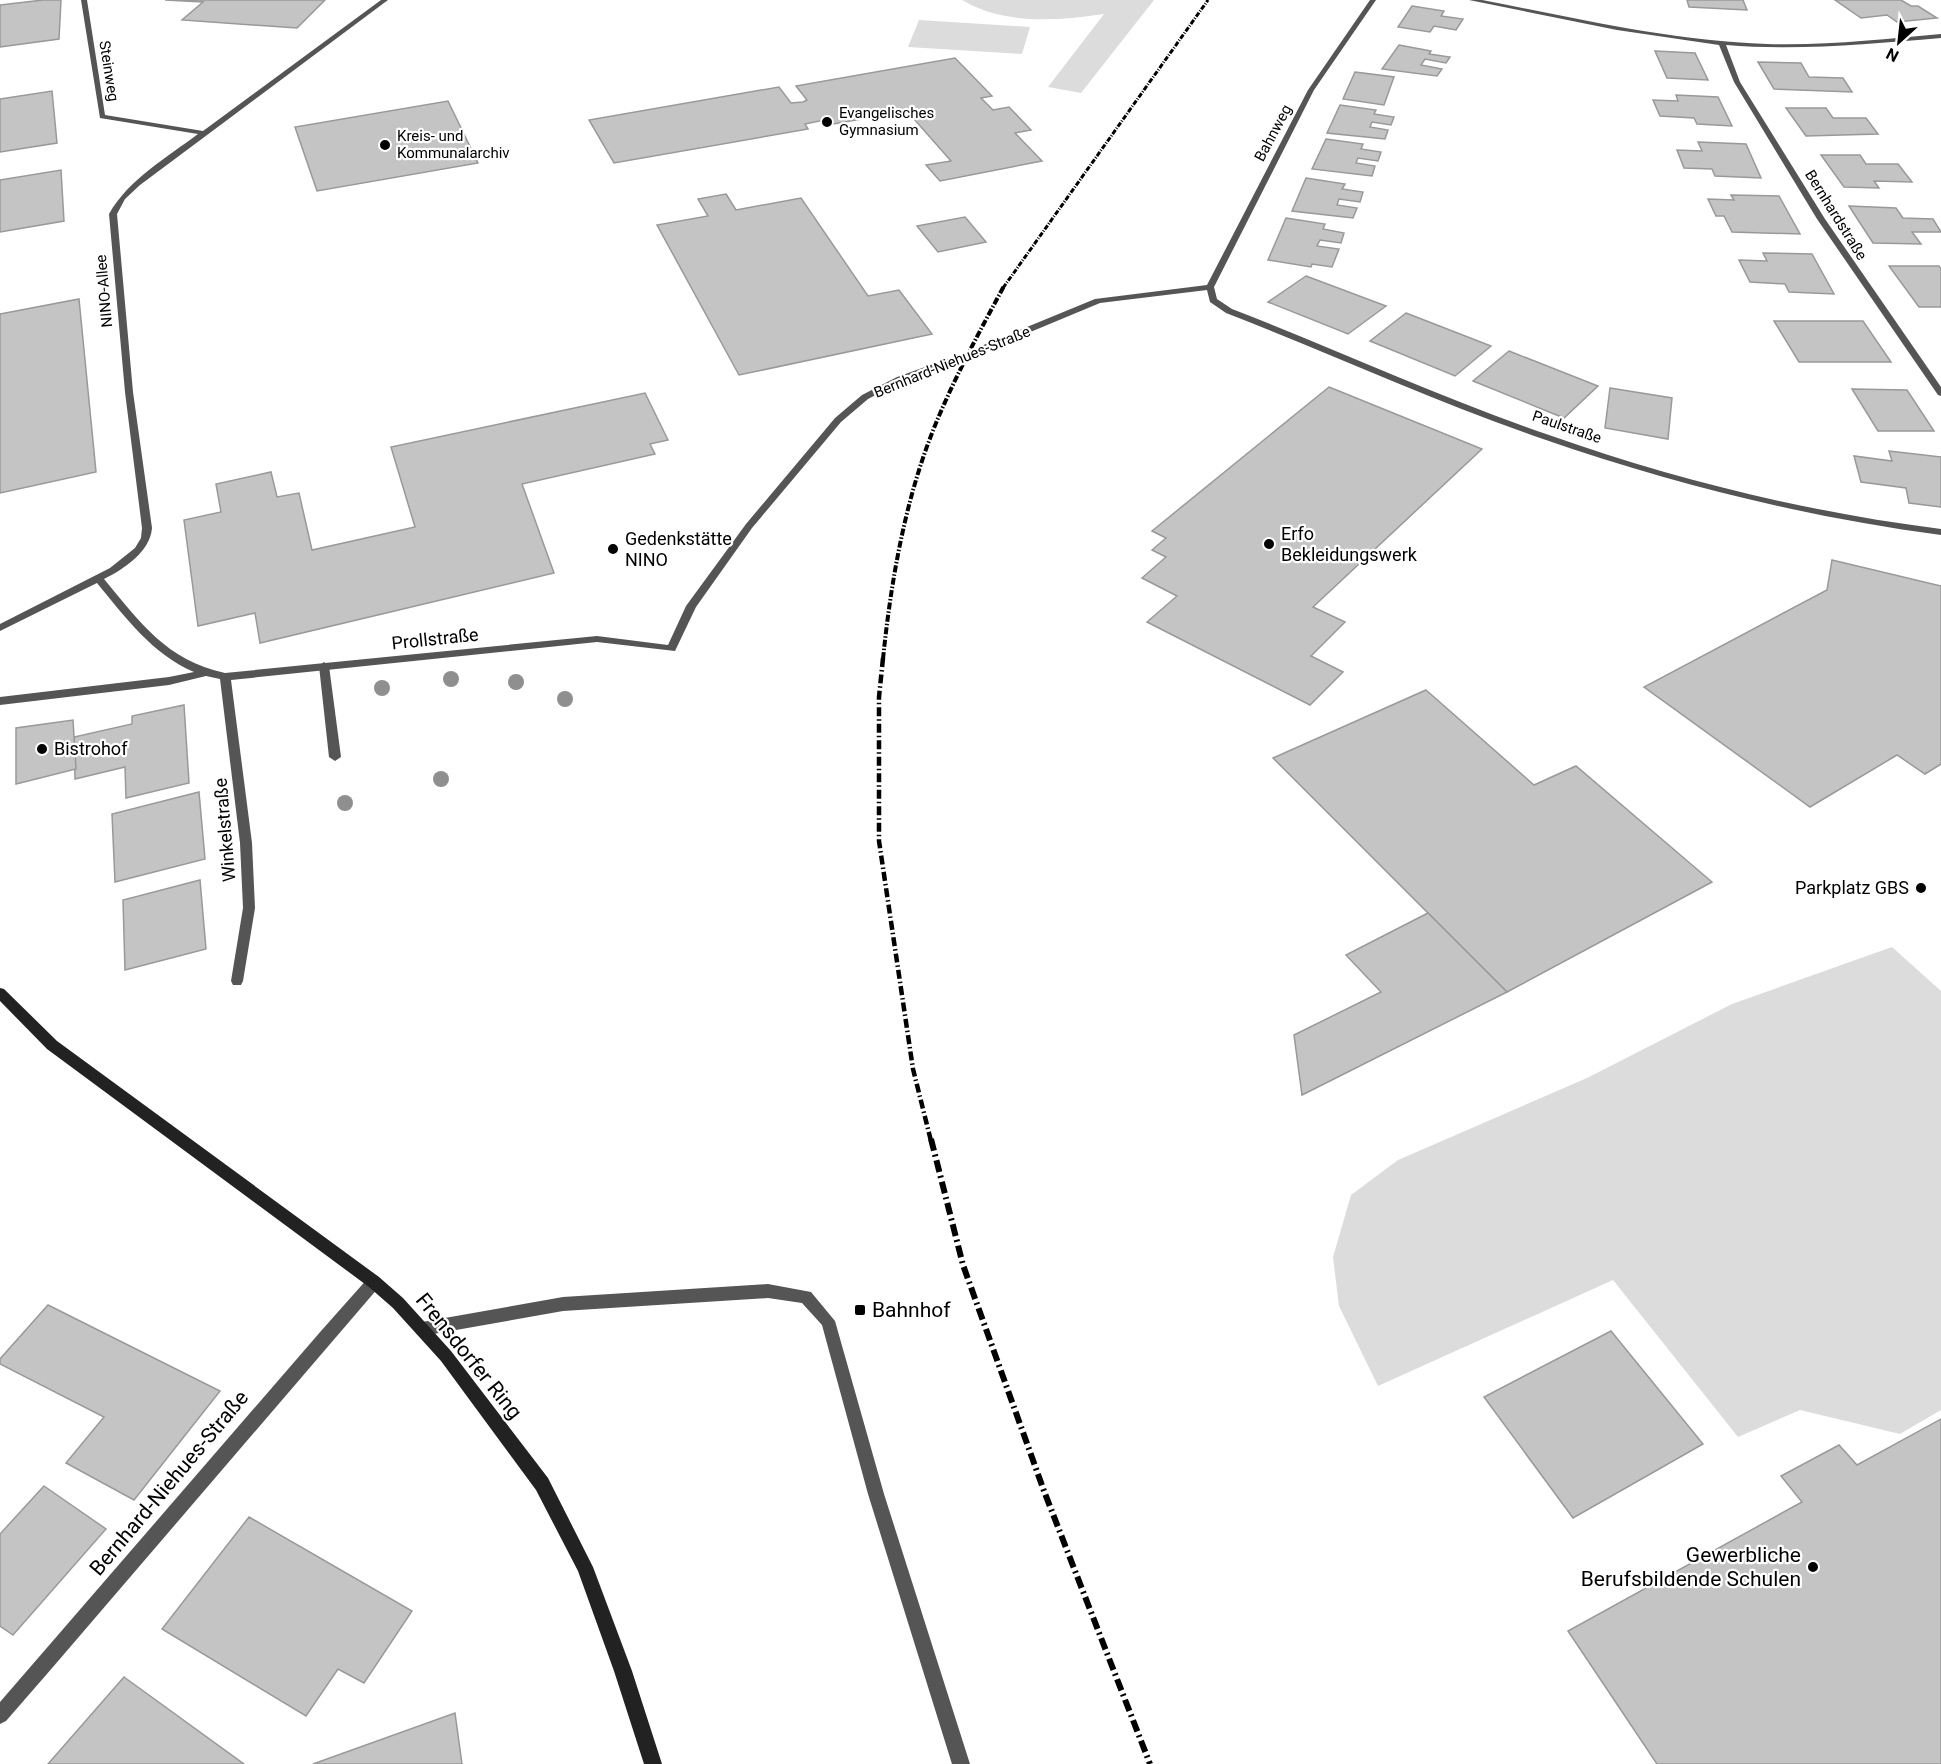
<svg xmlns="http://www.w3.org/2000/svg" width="1941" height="1764" viewBox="0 0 1941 1764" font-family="Roboto,sans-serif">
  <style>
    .green { fill: #dcdcdc }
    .building { fill: #c4c4c4; stroke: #999; stroke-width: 1.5 }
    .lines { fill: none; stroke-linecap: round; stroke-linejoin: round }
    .lane { fill: #555; fill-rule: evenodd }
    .street { fill: #555; fill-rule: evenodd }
    .secondary { fill: #222; fill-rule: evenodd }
    .rail-far3 { stroke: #000; stroke-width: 3; stroke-dasharray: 5 1.5 1 1.5; stroke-linecap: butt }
    .rail-far2 { stroke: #000; stroke-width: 4; stroke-dasharray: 7 2 1.5 2; stroke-linecap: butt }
    .rail-far1 { stroke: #000; stroke-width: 4.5; stroke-dasharray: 9 3 1.5 3; stroke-linecap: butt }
    .rail { stroke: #000; stroke-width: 6; stroke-dasharray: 12 4 2 4; stroke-linecap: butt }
    .tree { fill: #8f8f8f }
    .poi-dot { fill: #000; stroke: #fff; stroke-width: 2 }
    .labels { text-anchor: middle; stroke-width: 4.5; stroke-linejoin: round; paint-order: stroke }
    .far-street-label { font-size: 15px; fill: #000; stroke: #fff }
    .far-poi-label { font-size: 15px; fill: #000; stroke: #fff; text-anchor: start }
    .poi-label { font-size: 18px; fill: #000; stroke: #fff; text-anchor: start }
    .street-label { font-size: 18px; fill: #000; stroke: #fff }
    .near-poi-label { font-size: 21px; fill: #000; stroke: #fff; text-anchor: start }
    .near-street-label { font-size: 21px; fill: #000; stroke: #fff }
  </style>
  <rect width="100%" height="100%" fill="#fff"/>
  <g class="green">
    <path d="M962,0H1154L1081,93L1048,87L1104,14C1058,21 1004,25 962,0Z"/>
    <polygon points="919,20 1030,27 1022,54 908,47"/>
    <polygon points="1892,947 1941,991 1941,1410 1900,1434 1800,1410 1738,1437 1613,1280 1378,1386 1339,1306 1333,1257 1351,1195 1398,1160 1587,1078 1732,1004"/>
  </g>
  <g class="building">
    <polygon points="43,0 61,0 59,39 0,47 0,5"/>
    <polygon points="165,0 325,0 297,28 182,20 203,2"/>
    <polygon points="1687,0 1743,0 1747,10 1689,7"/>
    <polygon points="1835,0 1901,0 1911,6 1918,6 1937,18 1897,22 1887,15 1861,18"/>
    <polygon points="1412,6 1444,11 1441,16 1463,19 1456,30 1434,26 1430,32 1398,27"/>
    <polygon points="1399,45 1431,51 1429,54 1450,57 1446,63 1425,59 1421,65 1442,69 1437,76 1382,69"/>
    <polygon points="1655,51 1695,53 1708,80 1667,78"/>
    <polygon points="955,58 992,96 981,98 993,110 1009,107 1031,130 1015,133 1042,161 940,181 926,165 951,161 907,111 828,125 824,120 805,124 808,129 614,163 589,120 779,87 791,103 803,102 807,100 796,86"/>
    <polygon points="1758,62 1801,63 1809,77 1843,78 1852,92 1774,89"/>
    <polygon points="1355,72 1394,77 1384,105 1343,99"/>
    <polygon points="52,91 57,143 0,152 0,99"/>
    <polygon points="1676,95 1718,97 1732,126 1697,124 1694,118 1660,116 1653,100 1678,101"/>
    <polygon points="448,101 478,163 317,191 295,127"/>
    <polygon points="1340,105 1376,110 1374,114 1394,117 1391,125 1372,122 1370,127 1388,130 1385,139 1327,133"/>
    <polygon points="1786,108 1826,108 1833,118 1866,118 1878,134 1806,136"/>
    <polygon points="1326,139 1363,144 1361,149 1381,152 1378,161 1358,158 1356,163 1375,166 1372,176 1312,169"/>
    <polygon points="1698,142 1746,144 1761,178 1715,176 1712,169 1684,168 1677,150 1702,151"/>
    <polygon points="1821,155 1860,155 1866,164 1898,164 1912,182 1874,181 1879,188 1844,187"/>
    <polygon points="61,170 64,221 0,232 0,180"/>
    <polygon points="1306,178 1345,184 1342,189 1363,192 1360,202 1339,199 1337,205 1357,208 1353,218 1292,211"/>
    <polygon points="726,194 736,210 801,198 868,296 899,290 932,334 739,375 657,225 708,216 698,199"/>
    <polygon points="1731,195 1779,196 1800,234 1732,232 1724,216 1716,216 1708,199 1734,200"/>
    <polygon points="1849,206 1896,208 1903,218 1933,219 1941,232 1912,232 1921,244 1873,243"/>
    <polygon points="965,217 986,242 938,252 917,226"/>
    <polygon points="1286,218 1325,224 1323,229 1344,233 1341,243 1320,240 1317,246 1339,249 1332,267 1312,264 1311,267 1268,260"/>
    <polygon points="1763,253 1812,254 1834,294 1789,292 1785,284 1750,282 1739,260 1767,261"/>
    <polygon points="1889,266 1939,266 1941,269 1941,307 1919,307"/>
    <polygon points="1306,276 1386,306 1348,334 1268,302"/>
    <polygon points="79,299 96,472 0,493 0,314"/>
    <polygon points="1406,313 1491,346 1455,376 1370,341"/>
    <polygon points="1774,321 1863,321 1891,362 1799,362"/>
    <polygon points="1509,351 1598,386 1564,418 1473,381"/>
    <polygon points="1329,387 1482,449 1313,607 1345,622 1311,656 1343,672 1310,705 1147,622 1177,596 1142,578 1166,557 1152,550 1166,538 1152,531"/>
    <polygon points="1610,388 1672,398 1668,439 1605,428"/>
    <polygon points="1852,389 1907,390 1934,431 1878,431"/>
    <polygon points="645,393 668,440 650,444 655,454 522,484 554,573 260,643 255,613 198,626 184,520 221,512 216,484 271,472 277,497 299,493 312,550 415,527 391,447"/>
    <polygon points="1889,451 1941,457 1941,507 1909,503 1906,488 1861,482 1854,456 1892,461"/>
    <polygon points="1832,560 1941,586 1941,764 1925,774 1897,755 1810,807 1644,687 1827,590"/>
    <polygon points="1426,690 1534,785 1576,766 1712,882 1507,992 1273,758"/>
    <polygon points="184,705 189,783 126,798 125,767 75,779 74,737 132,724 132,716"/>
    <polygon points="73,720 76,769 16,784 16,728"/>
    <polygon points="199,792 205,859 115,882 112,814"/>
    <polygon points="200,880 206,949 125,970 123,900"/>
    <polygon points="1428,913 1507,992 1302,1095 1294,1035 1381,992 1346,955"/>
    <polygon points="48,1305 220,1391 134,1500 66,1463 104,1417 0,1364 0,1359"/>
    <polygon points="1611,1331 1703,1444 1573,1518 1484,1397"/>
    <polygon points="1941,1419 1941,1764 1657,1764 1568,1631 1802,1502 1781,1476 1839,1445 1857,1465"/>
    <polygon points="44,1486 106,1529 13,1635 0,1626 0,1534"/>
    <polygon points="249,1517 412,1611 364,1683 338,1669 306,1716 162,1629"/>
    <polygon points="124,1677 244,1764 48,1764"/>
    <polygon points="455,1713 462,1764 313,1764"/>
  </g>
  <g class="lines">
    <g class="lane">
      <polygon points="324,662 329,666 341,757 335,761 329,757 319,666"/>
      <polygon points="768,1284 811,1292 835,1321 884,1494 970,1764 952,1764 868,1494 822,1325 802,1303 768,1298 563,1311 422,1336 417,1334 415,1329 417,1324 422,1322 563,1297"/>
    </g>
    <g class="street">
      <path d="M81,0H87L105,115L203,131L381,0H388L140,185L125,199L117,214L133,392L152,528C150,552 124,569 104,579C141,623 166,660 225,673L597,636L668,645L686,606L746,524L835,418L862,395L897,377L964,353L1095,299L1207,285L1308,90L1370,0H1376L1314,90L1214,287L1217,299L1232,309C1338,350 1441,398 1549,435C1676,480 1807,512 1941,529V535C1805,517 1673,484 1543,439C1436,402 1332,354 1226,313L1210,302L1207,290L1100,303L970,357L903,381L868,399L841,422L752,528L696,607L675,651L597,642L231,680L252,843L255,908L243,981L241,985H233L231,981L243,908L240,843L220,679L206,676L169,685L0,705V697L169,677L194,672C152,654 125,617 97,583L0,631V624L110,568L135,548L141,538L142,528L125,392L109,214C129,179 166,158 198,134L100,118Z"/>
      <path d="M1469,0H1482C1576,18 1671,41 1767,44C1825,46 1883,39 1941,34V38C1869,44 1799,51 1726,45L1740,82L1825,219L1941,387V396L1938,395L1817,219L1734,82L1719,45L1617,30Z"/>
      <polygon points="374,1275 379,1277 381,1282 379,1287 53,1667 6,1721 0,1724 0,1702 321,1331 369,1277"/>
    </g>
    <polygon class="secondary" points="0,988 4,989 57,1041 379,1277 403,1298 451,1351 548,1478 593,1567 632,1671 662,1764 644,1764 614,1671 578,1571 536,1490 441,1361 393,1308 369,1287 47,1049 0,1001"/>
    <polyline class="rail-far3" points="1003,288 1208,0"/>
    <path class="rail-far2" d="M883,659C890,590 902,518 925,452C945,395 975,340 1004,286"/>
    <polyline class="rail-far1" points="883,658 879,697 879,841 913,1069 931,1141"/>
    <polyline class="rail" points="931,1139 963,1265 1044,1491 1150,1764"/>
  </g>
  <g class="tree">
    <circle cx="451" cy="679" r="8"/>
    <circle cx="516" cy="682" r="8"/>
    <circle cx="382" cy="688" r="8"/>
    <circle cx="565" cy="699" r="8"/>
    <circle cx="441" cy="779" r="8"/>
    <circle cx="345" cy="803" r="8"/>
  </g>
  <g class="poi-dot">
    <circle cx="827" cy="122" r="6"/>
    <circle cx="385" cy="145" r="6"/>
    <circle cx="1269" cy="544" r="6"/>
    <circle cx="613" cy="549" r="6"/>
    <circle cx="42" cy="749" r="6"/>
    <circle cx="1921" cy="888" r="6"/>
    <rect x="854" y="1304" width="12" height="12" rx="3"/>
    <circle cx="1813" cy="1567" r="6"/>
  </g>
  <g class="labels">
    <g class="far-street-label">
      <text transform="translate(109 71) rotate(81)" y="5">Steinweg</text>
      <text transform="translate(1273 133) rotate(-62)" y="5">Bahnweg</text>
      <text transform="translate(1836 215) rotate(58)" y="5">Bernhardstraße</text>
      <text transform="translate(104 291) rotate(-95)" y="5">NINO-Allee</text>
      <text transform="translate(952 362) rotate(-22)" y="5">Bernhard-Niehues-Straße</text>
      <text transform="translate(1567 427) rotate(19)" y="5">Paulstraße</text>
    </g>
    <g class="far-poi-label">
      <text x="839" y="118">Evangelisches<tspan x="839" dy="17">Gymnasium</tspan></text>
      <text x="397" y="141">Kreis- und<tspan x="397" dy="17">Kommunalarchiv</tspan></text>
    </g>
    <g class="poi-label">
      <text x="1281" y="540">Erfo<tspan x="1281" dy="21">Bekleidungswerk</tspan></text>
      <text x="625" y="545">Gedenkstätte<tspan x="625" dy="21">NINO</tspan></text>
      <text x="54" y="755">Bistrohof</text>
      <text x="1909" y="894" text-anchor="end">Parkplatz GBS</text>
    </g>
    <g class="street-label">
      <text transform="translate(435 639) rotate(-6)" y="6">Prollstraße</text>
      <text transform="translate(225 830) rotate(-95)" y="6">Winkelstraße</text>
    </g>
    <g class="near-poi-label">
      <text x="872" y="1317">Bahnhof</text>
      <text x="1801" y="1562" text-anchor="end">Gewerbliche<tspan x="1801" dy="24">Berufsbildende Schulen</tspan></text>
    </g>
    <g class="near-street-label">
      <text transform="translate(469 1356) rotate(51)" y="7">Frensdorfer Ring</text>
      <text transform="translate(169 1483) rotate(-50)" y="7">Bernhard-Niehues-Straße</text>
    </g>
  </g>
  <g transform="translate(1899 42) rotate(207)" stroke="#ffffff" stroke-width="4.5" paint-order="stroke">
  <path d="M0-4.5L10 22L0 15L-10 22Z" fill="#000000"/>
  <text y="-9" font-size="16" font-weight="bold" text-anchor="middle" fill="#000000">N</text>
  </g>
</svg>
